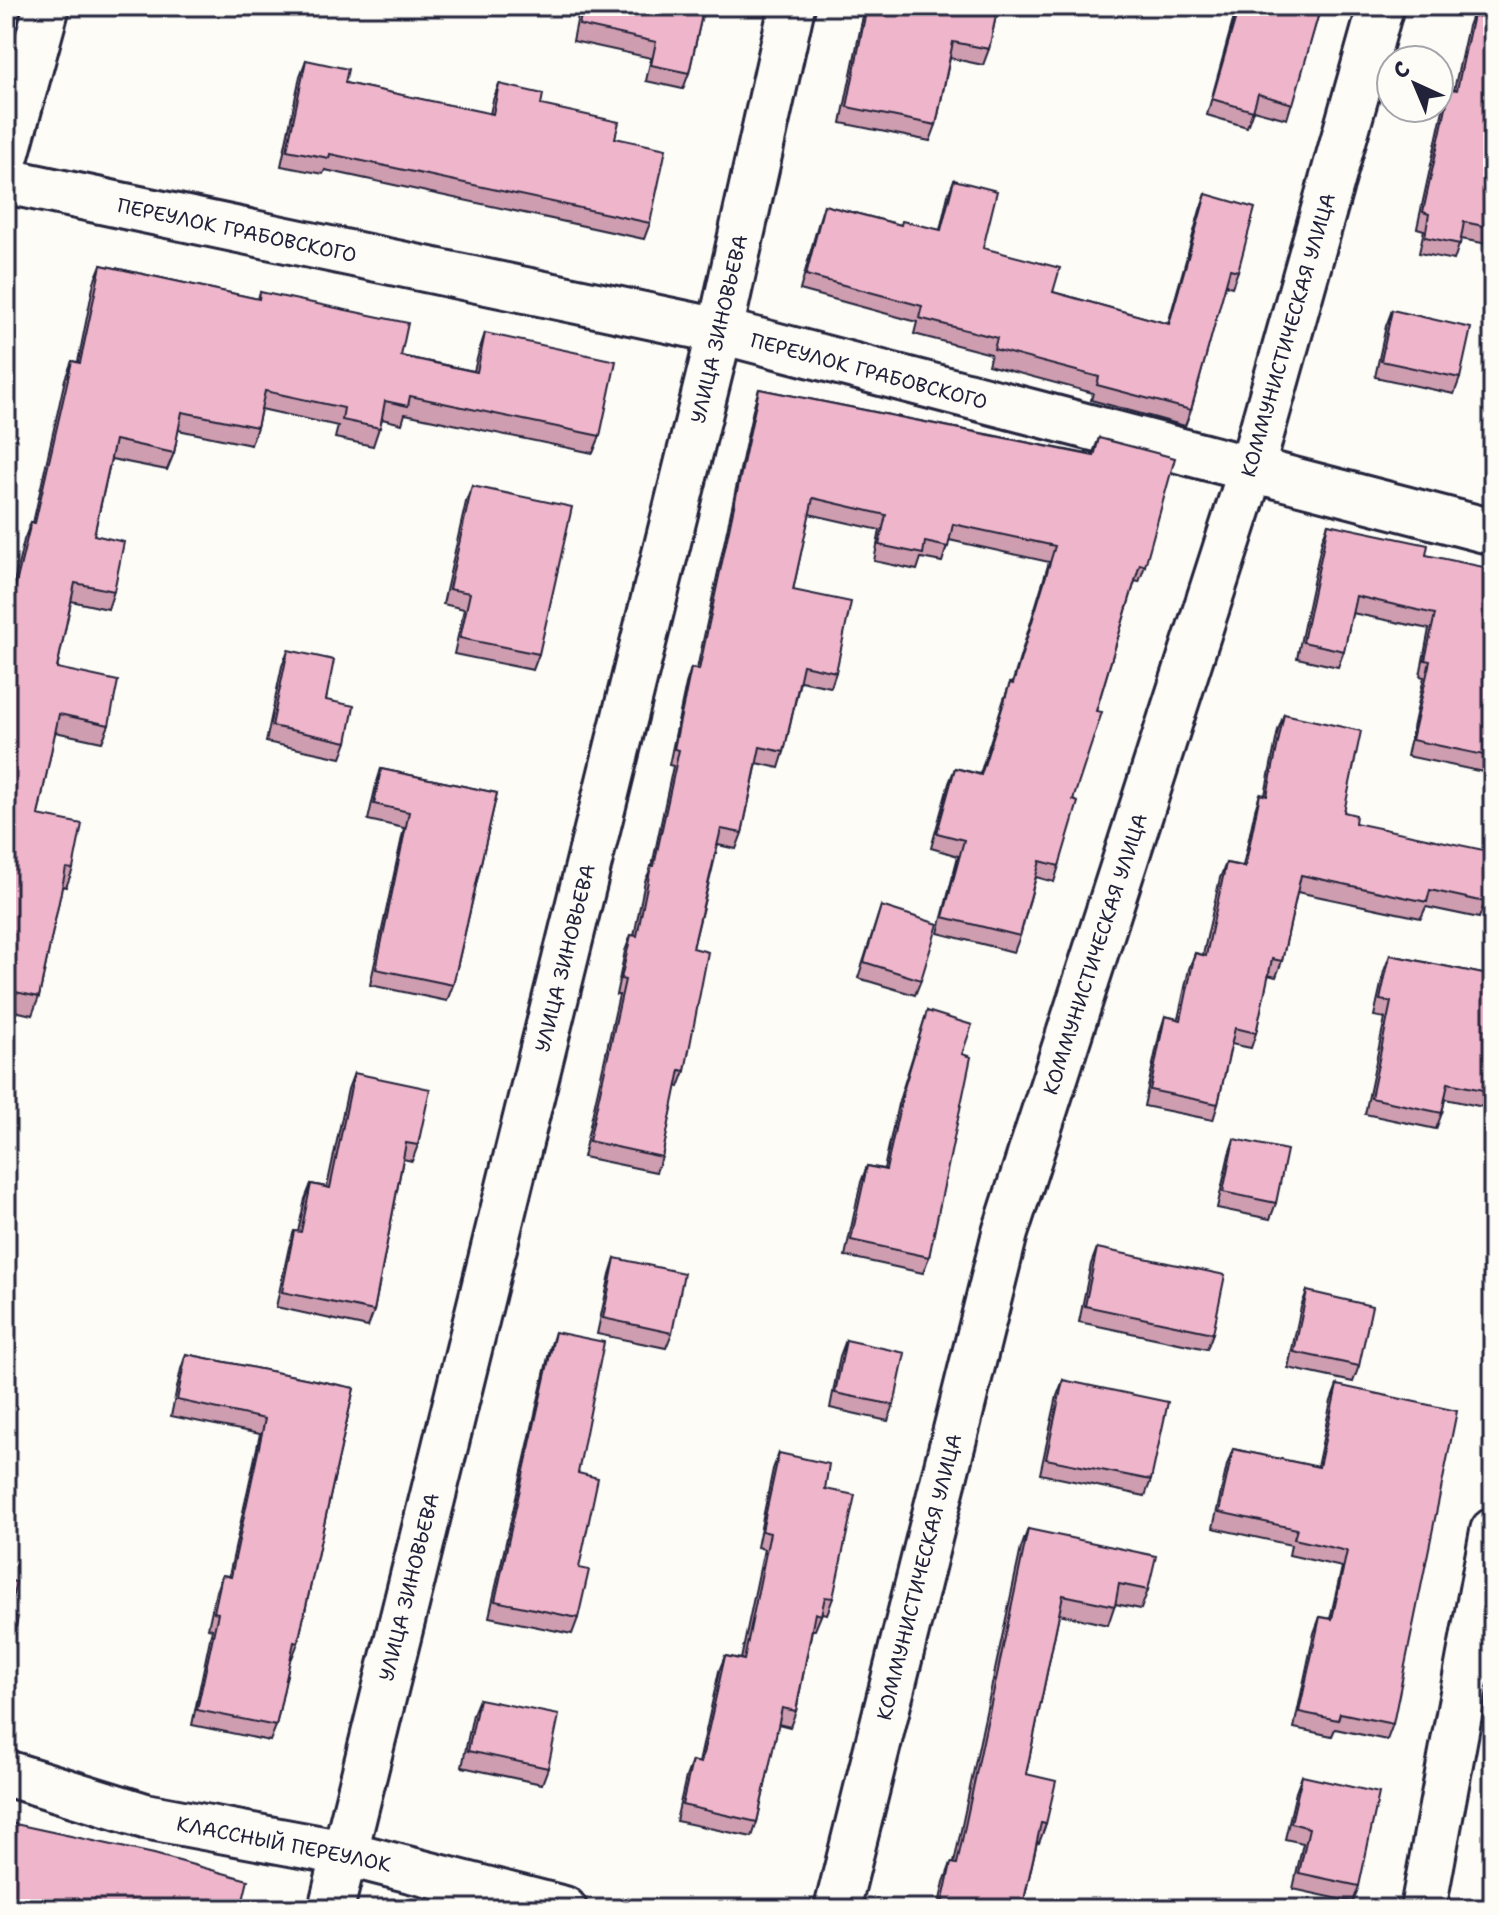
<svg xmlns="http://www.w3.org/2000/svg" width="1499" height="1915" viewBox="0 0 1499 1915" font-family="'Shantell Sans',sans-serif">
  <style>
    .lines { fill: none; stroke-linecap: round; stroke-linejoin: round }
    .minor-casing { stroke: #22223b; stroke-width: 50 }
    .minor { stroke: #fdfcf7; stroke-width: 44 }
    .wall { fill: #ce9daf; stroke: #22223b; stroke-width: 2 }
    .building { fill: #efb6cb; stroke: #22223b; stroke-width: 2 }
    .labels { text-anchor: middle; stroke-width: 6; stroke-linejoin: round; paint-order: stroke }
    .street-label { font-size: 20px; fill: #22223b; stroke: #fdfcf7 }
  </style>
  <rect width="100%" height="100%" fill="#fdfcf7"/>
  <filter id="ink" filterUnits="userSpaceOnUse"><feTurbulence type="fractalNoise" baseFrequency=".0125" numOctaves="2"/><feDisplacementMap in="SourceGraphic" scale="16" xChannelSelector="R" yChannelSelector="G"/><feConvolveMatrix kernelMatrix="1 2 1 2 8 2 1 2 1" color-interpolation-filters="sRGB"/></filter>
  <g filter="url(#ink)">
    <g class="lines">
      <g class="minor-casing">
        <g id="minor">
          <polyline points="6,156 47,6"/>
          <polyline points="6,181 720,331 1493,532"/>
          <polyline points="6,1773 145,1816 344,1853 564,1909"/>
          <polyline points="331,1909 720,331 792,6"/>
          <polyline points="837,1909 1005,1233 1251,470 1381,6"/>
          <polyline points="1423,1909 1493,1531"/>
        </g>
      </g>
      <use href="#minor" class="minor"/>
    </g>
    <g class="wall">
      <polygon points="580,6 704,6 689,73 683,89 646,81 651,58 573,41"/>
      <polygon points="865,6 998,6 989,49 983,65 950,58 936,125 930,141 841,123"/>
      <polygon points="1237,6 1321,6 1287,119 1253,110 1247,127 1207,115"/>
      <polygon points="1474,10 1493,14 1493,245 1461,239 1454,260 1419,253 1424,230 1417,228 1444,105 1450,89 1454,90 1468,26"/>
      <polygon points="306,60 345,83 490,114 493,100 499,84 541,105 615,138 650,223 644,239 325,170 323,174 281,166 300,76"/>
      <polygon points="954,180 983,248 1053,292 1168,324 1200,210 1206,194 1238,271 1232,287 1225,285 1191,410 1185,426 1091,400 1093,393 988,365 991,354 914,334 917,322 800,290 819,221 824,205 901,225 940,230 948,195"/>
      <polygon points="101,265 258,299 260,292 401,356 474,371 479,351 485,333 600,436 593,453 405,414 402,424 382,419 373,446 335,438 338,426 261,409 257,427 251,445 178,430 174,453 167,470 111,459 94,535 114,591 108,609 71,601 57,668 109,725 102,742 55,732 38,815 73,869 66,887 62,886 39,997 32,1015 6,1009 6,616 24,540 31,522 33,523 65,379 72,361 78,362 94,282"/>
      <polygon points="1392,310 1460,378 1454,394 1375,377 1386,326"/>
      <polygon points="759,389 1092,455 1099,438 1145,566 1139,582 1135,581 1096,711 1073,800 1059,866 1054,882 1036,877 1020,936 1014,952 938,933 958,856 931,848 949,783 955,768 980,774 1004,699 1010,683 1012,684 1049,562 949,540 942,562 921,558 917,570 874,561 880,530 809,514 793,590 836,672 831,687 800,681 784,752 779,768 757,763 742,833 736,849 718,845 693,948 685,1071 679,1087 676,1086 662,1157 656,1172 583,1157 619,995 616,995 625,951 631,935 634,936 645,881 652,866 673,766 669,765 686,684 691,668 697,669 754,405"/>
      <polygon points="472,486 539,654 533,670 454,654 464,609 443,604 466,502"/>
      <polygon points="1328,524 1426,555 1483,631 1493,633 1493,774 1407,756 1424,677 1420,676 1429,629 1352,613 1344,651 1338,667 1297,658 1322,540"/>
      <polygon points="288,650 326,700 347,742 341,758 266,742 282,666"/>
      <polygon points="1284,714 1344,812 1355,823 1485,902 1479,918 1426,907 1421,918 1297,892 1282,961 1276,977 1268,975 1256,1033 1251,1048 1231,1044 1218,1104 1213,1120 1144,1106 1160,1032 1165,1016 1178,1019 1189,969 1195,953 1203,955 1220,878 1226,863 1243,866 1255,810 1260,794 1265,795 1278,730"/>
      <polygon points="381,769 497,793 453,985 447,1001 370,985 404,828 368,820 376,785"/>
      <polygon points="881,906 921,980 915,995 858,978"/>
      <polygon points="1390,955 1493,976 1493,1109 1445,1099 1442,1113 1436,1129 1365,1114 1385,1018 1374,1016 1384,971"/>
      <polygon points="927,1011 962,1054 929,1257 923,1273 845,1256 861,1182 867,1166 884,1169 898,1104"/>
      <polygon points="354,1073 418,1145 412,1161 403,1159 374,1311 368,1327 276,1307 289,1247 294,1231 298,1232 305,1199 311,1184 327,1187 348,1089"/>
      <polygon points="1234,1139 1276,1203 1270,1219 1217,1208 1229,1154"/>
      <polygon points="1097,1248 1213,1333 1207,1349 1079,1322 1091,1264"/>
      <polygon points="615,1258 672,1333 666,1348 597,1334 610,1274"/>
      <polygon points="1307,1291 1359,1366 1353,1382 1288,1368 1301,1307"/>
      <polygon points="555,1332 578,1473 579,1568 578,1618 572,1634 489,1617 550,1348"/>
      <polygon points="846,1340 894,1405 888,1421 830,1408 840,1356"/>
      <polygon points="186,1354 354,1388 298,1643 292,1658 290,1658 276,1726 270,1741 192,1725 212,1629 208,1628 216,1591 222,1575 229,1576 260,1434 171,1416 181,1369"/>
      <polygon points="1063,1380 1151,1480 1145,1496 1040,1474 1057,1396"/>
      <polygon points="1337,1385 1393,1724 1387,1740 1335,1729 1332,1736 1294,1728 1314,1633 1320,1617 1330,1619 1342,1567 1289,1555 1291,1545 1213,1528 1227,1465 1233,1449 1317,1467 1331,1401"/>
      <polygon points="779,1453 825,1489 833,1598 827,1614 822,1613 815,1630 812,1630 796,1711 790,1727 778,1724 757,1822 752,1837 676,1821 686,1777 692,1761 699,1763 719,1671 725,1656 741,1659 764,1549 757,1547 773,1469"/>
      <polygon points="1028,1529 1148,1590 1141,1609 1115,1604 1108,1625 1059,1614 1026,1774 1046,1824 1039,1843 1037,1842 1022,1909 938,1909 944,1882 951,1863 954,1863 1021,1548"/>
      <polygon points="6,1580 11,1652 6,1666"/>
      <polygon points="479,1699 548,1768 542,1784 462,1767 473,1714"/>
      <polygon points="1302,1776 1359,1886 1353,1902 1293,1889 1303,1843 1285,1839 1296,1792"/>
    </g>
    <g class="building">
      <polygon points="583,6 704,6 689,73 651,65 656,42 579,25"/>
      <polygon points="867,6 998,6 989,49 953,42 936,125 847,107"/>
      <polygon points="1239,6 1321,6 1293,104 1258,94 1253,111 1212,99"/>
      <polygon points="1474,10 1493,14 1493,228 1464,222 1460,244 1425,237 1429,214 1423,212 1450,89 1457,90"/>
      <polygon points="306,60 348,69 345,83 493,114 499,84 543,94 541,105 619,122 615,138 666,149 650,223 330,154 329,158 287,150"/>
      <polygon points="954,180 997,191 983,248 1060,268 1053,292 1169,324 1206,194 1255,208 1238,271 1230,269 1191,410 1097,385 1099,377 994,349 997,338 919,318 922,306 806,275 824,205 901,225 902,221 941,230"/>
      <polygon points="101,265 259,299 260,292 408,323 401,356 477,372 485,333 616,361 600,436 410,396 408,406 385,401 380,428 342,420 344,408 265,391 257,427 182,412 174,453 115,440 94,535 124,542 114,591 75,583 57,668 118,681 109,725 59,714 38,815 82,824 73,869 66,868 39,997 6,990 6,625 31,522 35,523 72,361 80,363"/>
      <polygon points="1392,310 1471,328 1460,378 1381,361"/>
      <polygon points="759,389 1094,456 1099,438 1175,458 1145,566 1140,564 1096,711 1102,712 1073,800 1078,802 1059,866 1040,861 1020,936 943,917 964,840 937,833 955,768 981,775 1010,683 1013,684 1055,546 953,524 948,547 925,542 923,554 879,545 886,515 813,498 793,590 851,602 836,672 803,665 784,752 760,747 742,833 721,829 693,948 708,952 685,1071 680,1070 662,1157 589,1141 625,980 621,979 631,935 637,936 651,866 654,866 679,750 674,749 691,668 699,670"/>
      <polygon points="472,486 572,507 539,654 460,638 470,593 449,589"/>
      <polygon points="1328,524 1428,545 1426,555 1493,569 1493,582 1483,631 1493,633 1493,757 1412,740 1430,661 1425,660 1435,614 1356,596 1344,651 1303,642"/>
      <polygon points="288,650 334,660 326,700 354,706 347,742 272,726"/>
      <polygon points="1284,714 1361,731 1344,812 1356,815 1355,823 1493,852 1493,862 1485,902 1430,890 1427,902 1301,875 1282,961 1272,959 1256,1033 1235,1028 1218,1104 1150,1090 1165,1016 1181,1020 1195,953 1206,956 1226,863 1245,867 1260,794 1267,796"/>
      <polygon points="381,769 497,793 453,985 376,969 409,812 374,804"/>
      <polygon points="881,906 938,924 921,980 864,962"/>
      <polygon points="1390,955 1493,976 1493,1092 1448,1083 1442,1113 1371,1098 1391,1002 1380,1000"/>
      <polygon points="927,1011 972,1025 962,1054 971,1057 929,1257 851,1240 867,1166 886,1170 904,1088"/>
      <polygon points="354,1073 430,1089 418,1145 406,1143 374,1311 282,1292 294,1231 301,1232 311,1184 330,1188"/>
      <polygon points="1234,1139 1287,1150 1276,1203 1223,1192"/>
      <polygon points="1097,1248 1225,1275 1213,1333 1085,1306"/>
      <polygon points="615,1258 684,1273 672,1333 603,1318"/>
      <polygon points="1307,1291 1372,1306 1359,1366 1294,1352"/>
      <polygon points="555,1332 604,1342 578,1473 598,1478 579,1568 589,1570 578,1618 495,1601"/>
      <polygon points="846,1340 905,1353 894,1405 835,1393"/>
      <polygon points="186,1354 354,1388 298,1643 294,1642 276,1726 197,1710 218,1613 214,1612 222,1575 231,1577 265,1419 177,1400"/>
      <polygon points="1063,1380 1168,1402 1151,1480 1046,1459"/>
      <polygon points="1337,1385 1457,1411 1393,1724 1340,1713 1338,1720 1299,1712 1320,1617 1332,1619 1347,1551 1294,1539 1297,1529 1219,1512 1233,1449 1319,1467"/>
      <polygon points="779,1453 829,1464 825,1489 855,1495 833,1598 825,1597 821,1615 815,1613 796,1711 782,1708 757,1822 682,1805 692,1761 701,1763 725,1656 744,1660 770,1533 762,1531"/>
      <polygon points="1028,1529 1156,1556 1148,1590 1119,1584 1115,1606 1063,1595 1026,1774 1056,1781 1046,1824 1041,1823 1022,1909 941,1909 951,1863 957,1864"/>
      <polygon points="6,1580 16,1582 9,1615 18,1617 11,1652 6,1651"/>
      <polygon points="479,1699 559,1715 548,1768 468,1751"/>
      <polygon points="1302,1776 1379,1793 1359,1886 1299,1873 1309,1828 1291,1823"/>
      <polygon points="6,1822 154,1854 248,1880 241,1909 6,1909"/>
    </g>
  </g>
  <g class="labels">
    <g class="street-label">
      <text transform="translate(237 230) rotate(12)" y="7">ПЕРЕУЛОК ГРАБОВСКОГО</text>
      <text transform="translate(719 329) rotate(-77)" y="7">УЛИЦА ЗИНОВЬЕВА</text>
      <text transform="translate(1288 335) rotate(-74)" y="7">КОММУНИСТИЧЕСКАЯ УЛИЦА</text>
      <text transform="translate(869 371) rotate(15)" y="7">ПЕРЕУЛОК ГРАБОВСКОГО</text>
      <text transform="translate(1095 954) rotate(-72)" y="7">КОММУНИСТИЧЕСКАЯ УЛИЦА</text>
      <text transform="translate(565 958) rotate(-76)" y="7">УЛИЦА ЗИНОВЬЕВА</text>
      <text transform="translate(919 1577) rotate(-76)" y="7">КОММУНИСТИЧЕСКАЯ УЛИЦА</text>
      <text transform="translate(409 1587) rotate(-76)" y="7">УЛИЦА ЗИНОВЬЕВА</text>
      <text transform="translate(284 1844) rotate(11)" y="7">КЛАССНЫЙ ПЕРЕУЛОК</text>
    </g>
  </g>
  <rect width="1499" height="1915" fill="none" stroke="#fdfcf7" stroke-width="32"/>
  <rect x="16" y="16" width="1467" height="1883" fill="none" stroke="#22223b" stroke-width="3" filter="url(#ink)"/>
  <g transform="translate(1415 84) rotate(316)"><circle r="38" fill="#fdfcf7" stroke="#a5a5ac" stroke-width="2"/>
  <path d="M0-6L14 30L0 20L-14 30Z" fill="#22223b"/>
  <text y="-12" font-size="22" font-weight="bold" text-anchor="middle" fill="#22223b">С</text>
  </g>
</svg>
